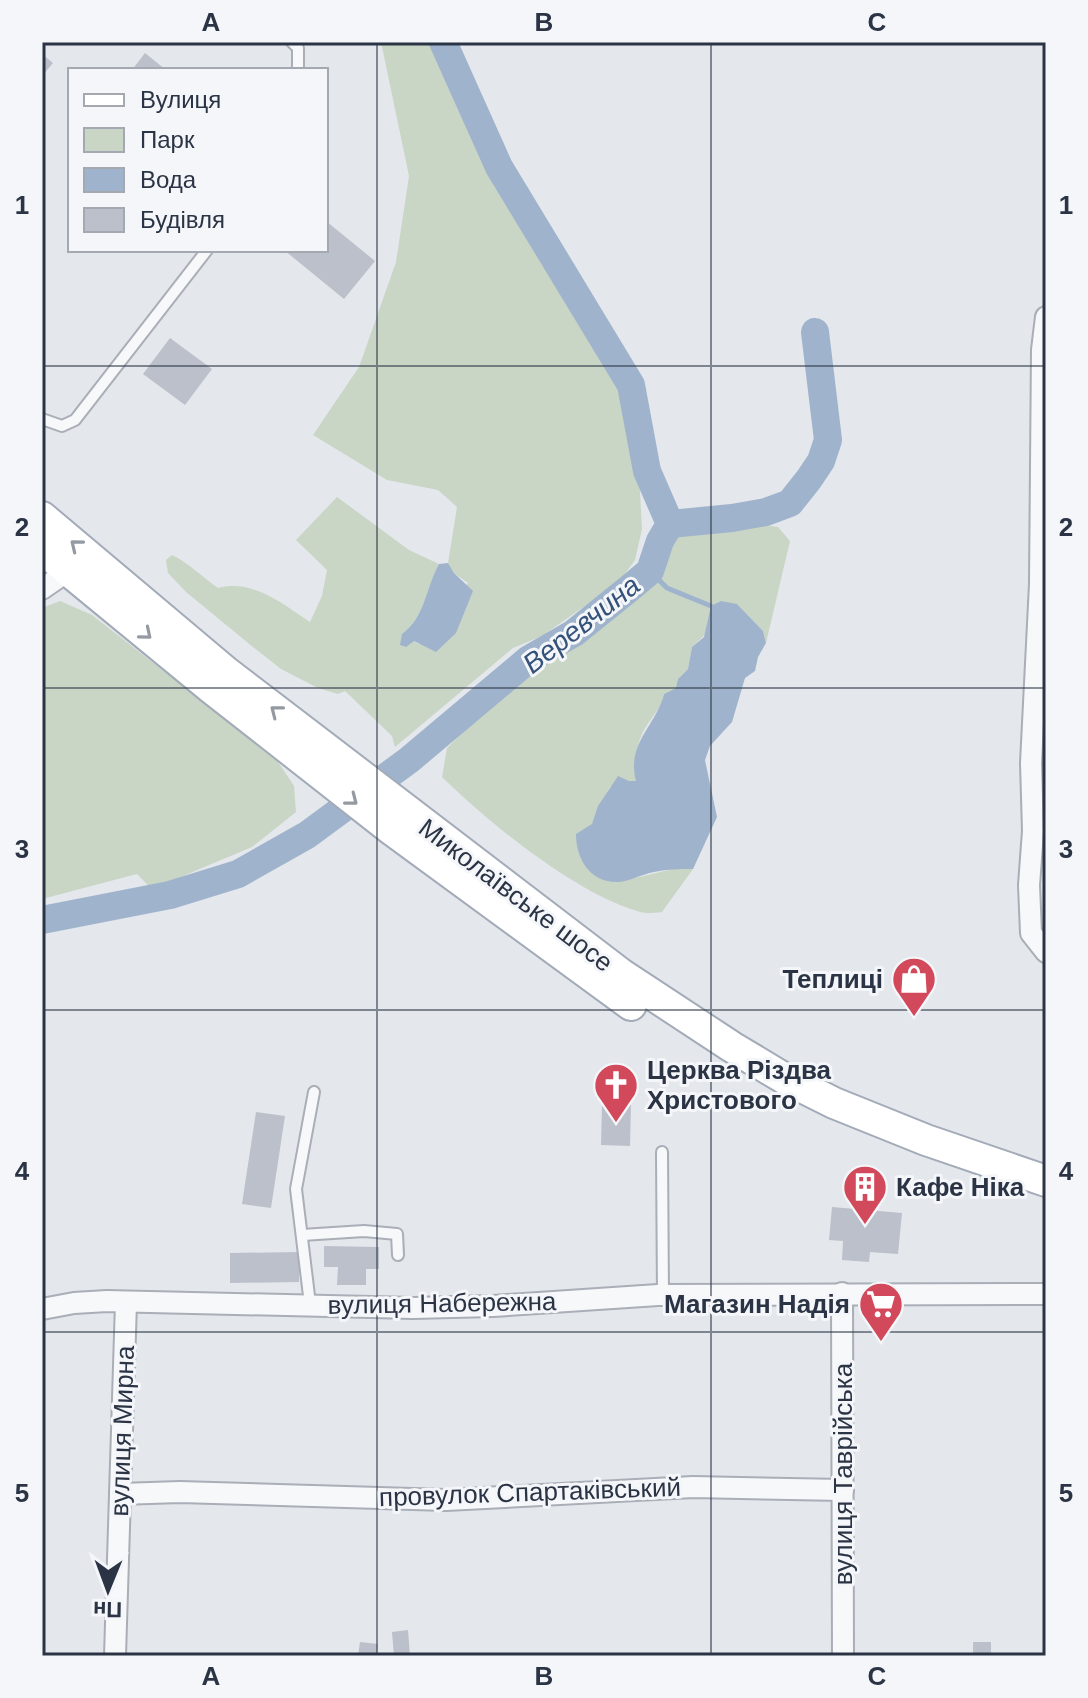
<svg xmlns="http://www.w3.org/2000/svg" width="1088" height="1698" viewBox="0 0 1088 1698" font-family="Arial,sans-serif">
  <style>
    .green { fill: #c9d6c5 }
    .water { fill: #9fb4cc }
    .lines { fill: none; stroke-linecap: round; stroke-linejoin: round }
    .stream { stroke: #9fb4cc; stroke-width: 5 }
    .river { stroke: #9fb4cc; stroke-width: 28 }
    .building { fill: #bbc0ca }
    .service-casing { stroke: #a9aeb7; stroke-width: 14 }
    .minor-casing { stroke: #a9aeb7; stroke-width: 24 }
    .primary-casing { stroke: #a3abb8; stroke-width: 34 }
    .service { stroke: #f7f8fa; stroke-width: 10 }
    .minor { stroke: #f7f8fa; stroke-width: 20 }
    .primary { stroke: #fff; stroke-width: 30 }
    .oneway { stroke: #959aa2 }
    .grid { fill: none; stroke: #2b3445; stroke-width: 2; stroke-opacity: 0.55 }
    .labels { text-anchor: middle; stroke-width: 6; stroke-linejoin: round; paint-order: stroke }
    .street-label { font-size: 26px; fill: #2b3445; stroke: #f4f6f9 }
    .poi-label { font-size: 26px; font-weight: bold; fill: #2b3445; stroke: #f4f6f9; text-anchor: end }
    .water-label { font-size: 28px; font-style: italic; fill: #34527a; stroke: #f4f6f9 }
    .neatline { fill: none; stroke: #2b3445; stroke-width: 3 }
    .grid-label { font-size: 26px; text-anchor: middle; font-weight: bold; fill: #2b3445 }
  </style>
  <rect width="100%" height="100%" fill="#e4e7ec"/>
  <g class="green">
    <path d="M381,42H440L506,168L613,347L639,473L642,529L635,560L619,582L542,636L513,648L395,747L392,736L345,691L338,694L318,688L281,669L253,647L186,592L168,573L166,560L172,555C189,563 202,577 218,588C254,579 282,604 310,622L322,596L327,570L296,540L337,497L409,550L439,564C425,590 427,614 402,634L419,644L468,583L454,573L448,563L457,507L438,490L387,480L313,435L359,367L396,262L409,176Z"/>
    <path d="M748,523L778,527L790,541L766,643L763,631L737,604L692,647L688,669L678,679L677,688L664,694C661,706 658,709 652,718C637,737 633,758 636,781L610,787L592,824L635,878L673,869H693L662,912C654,913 645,914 637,911C575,893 489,823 442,777L447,748L510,685L621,610L646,589L659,570L660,551L668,537L677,532Z"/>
    <polygon points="60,601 92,615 276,759 294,786 296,812 252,847 152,889 137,874 42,899 42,608"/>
  </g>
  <g class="water">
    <path d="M448,563L454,573L473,591L456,633L436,652L414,641L406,647L400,645L402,634C426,616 425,589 439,564Z"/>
    <path d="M721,601L737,604L763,631L766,643L758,657L755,671L745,678L732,722L710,746L705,760L717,817L693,869C680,869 667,869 654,872C642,874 629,882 617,882C589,882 576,858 576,834L592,824L598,806L618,776L629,781H636C626,743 656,726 664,694L676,688L678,679L688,669L692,647L704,637L711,606Z"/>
  </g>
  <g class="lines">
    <polyline class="stream" points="650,571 667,588 711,606"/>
    <g class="river">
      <polyline points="670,524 732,518 766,512 790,503 809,479 821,461 828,440 815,332"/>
      <polyline points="42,920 170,895 238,874 307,835 409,760 529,659 574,633 631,587 650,571 660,541 670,524 647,471 631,385 499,167 443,42"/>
    </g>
  </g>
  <g class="building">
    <polygon points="145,53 166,70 132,70"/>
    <polygon points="42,54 53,63 42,76"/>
    <polygon points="326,221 375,261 344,299 284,250 326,250"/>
    <polygon points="170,338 212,369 185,405 143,374"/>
    <polygon points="602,1102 631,1102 630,1146 601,1145"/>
    <polygon points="256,1112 285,1116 271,1208 242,1204"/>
    <polygon points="832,1207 902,1213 898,1254 870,1252 869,1262 842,1260 843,1241 829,1240"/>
    <polygon points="324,1246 379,1247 379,1269 366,1269 366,1285 337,1285 338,1267 324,1267"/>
    <polygon points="299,1252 299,1282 230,1283 230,1253"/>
    <polygon points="408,1630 410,1656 394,1656 392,1632"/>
    <polygon points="360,1642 378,1644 377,1656 358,1656"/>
    <rect x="973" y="1642" width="18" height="14"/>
  </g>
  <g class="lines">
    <g class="service-casing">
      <g id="service">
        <polyline points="292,42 298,48 298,70"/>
        <polyline points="42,419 62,426 75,420 207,250"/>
        <polyline points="662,1152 663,1295"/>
        <polyline points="302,1235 364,1231 397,1234 398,1255"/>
        <polyline points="310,1304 296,1189 314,1092"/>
      </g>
    </g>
    <g class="minor-casing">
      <g id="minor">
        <polyline points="1046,317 1042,350 1040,584 1031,763 1033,831 1029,885 1031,933 1046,952"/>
        <polyline points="42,589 68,571"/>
        <polyline points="842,1293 843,1656"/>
        <polyline points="42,1309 74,1303 107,1301 413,1308 493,1306 658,1295 1046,1294"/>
        <polyline points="120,1494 180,1492 446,1500 693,1487 843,1490"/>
        <polyline points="115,1656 126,1302"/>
      </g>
    </g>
    <g class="primary-casing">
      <g id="primary">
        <polyline points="42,517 226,672 621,974 732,1047 782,1077 834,1103 926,1140 1046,1181"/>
        <polyline points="42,549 211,688 392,830 631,1005"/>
      </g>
    </g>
    <use href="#service" class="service"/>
    <use href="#minor" class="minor"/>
    <use href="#primary" class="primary"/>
  </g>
  <defs><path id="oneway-chevron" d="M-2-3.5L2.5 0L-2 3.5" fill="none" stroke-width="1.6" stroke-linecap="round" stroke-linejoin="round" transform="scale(2)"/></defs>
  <g class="oneway">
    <use href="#oneway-chevron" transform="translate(76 545) rotate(-141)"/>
    <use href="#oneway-chevron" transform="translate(146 634) rotate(40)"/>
    <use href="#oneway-chevron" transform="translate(276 711) rotate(-142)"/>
    <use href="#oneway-chevron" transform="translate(352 800) rotate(38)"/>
  </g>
  <path class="grid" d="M377,42V1656M711,42V1656M42,366H1046M42,688H1046M42,1010H1046M42,1332H1046"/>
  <defs>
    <g id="shop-pin" transform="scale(2.3)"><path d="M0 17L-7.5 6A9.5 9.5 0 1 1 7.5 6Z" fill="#d1495b" stroke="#f4f6f9"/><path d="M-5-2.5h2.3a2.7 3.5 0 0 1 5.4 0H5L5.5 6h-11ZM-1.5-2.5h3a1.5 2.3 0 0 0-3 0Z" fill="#fff"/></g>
    <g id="church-pin" transform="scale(2.3)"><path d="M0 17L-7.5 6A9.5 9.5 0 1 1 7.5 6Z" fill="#d1495b" stroke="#f4f6f9"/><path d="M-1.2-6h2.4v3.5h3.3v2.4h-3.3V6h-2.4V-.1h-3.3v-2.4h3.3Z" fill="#fff"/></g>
    <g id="building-pin" transform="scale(2.3)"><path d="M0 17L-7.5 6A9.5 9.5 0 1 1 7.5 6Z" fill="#d1495b" stroke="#f4f6f9"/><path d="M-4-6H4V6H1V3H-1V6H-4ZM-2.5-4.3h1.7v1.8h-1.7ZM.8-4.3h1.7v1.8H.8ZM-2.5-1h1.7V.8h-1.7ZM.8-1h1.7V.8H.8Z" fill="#fff"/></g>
    <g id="supermarket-pin" transform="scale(2.3)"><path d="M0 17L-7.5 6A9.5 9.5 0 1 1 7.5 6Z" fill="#d1495b" stroke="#f4f6f9"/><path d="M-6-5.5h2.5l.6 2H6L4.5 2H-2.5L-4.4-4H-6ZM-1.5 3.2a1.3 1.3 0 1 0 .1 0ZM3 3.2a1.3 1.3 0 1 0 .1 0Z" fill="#fff"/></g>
  </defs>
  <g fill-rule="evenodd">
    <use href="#shop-pin" x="914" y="979"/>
    <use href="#church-pin" x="616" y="1085"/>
    <use href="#building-pin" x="865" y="1187"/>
    <use href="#supermarket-pin" x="881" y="1304"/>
  </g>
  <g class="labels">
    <g class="street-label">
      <text transform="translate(516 895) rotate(37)" y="9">Миколаївське шосе</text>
      <text transform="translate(442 1303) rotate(-1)" y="9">вулиця Набережна</text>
      <text transform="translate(122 1431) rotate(-88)" y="9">вулиця Мирна</text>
      <text transform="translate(843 1474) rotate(-90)" y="9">вулиця Таврійська</text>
      <text transform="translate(530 1492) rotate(-2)" y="9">провулок Спартаківський</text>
    </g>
    <g class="poi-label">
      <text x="883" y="988">Теплиці</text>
      <text x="647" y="1079" text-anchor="start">Церква Різдва<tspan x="647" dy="30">Христового</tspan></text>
      <text x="896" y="1196" text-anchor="start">Кафе Ніка</text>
      <text x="850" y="1313">Магазин Надія</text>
    </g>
    <g class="water-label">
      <text transform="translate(581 624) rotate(-38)" y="10">Веревчина</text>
    </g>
  </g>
  <rect width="1088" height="1698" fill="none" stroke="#f4f6f9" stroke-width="88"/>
  <rect x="68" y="68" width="260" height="184" fill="#f4f6f9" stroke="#a4a8b1" stroke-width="2"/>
  <rect x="84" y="94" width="40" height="12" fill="#ffffff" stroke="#a4a8b1" stroke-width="2"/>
  <text x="140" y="108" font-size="24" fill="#2b3445">Вулиця</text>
  <rect x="84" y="128" width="40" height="24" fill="#c9d6c5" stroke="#a4a8b1" stroke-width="2"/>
  <text x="140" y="148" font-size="24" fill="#2b3445">Парк</text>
  <rect x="84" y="168" width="40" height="24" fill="#9fb4cc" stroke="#a4a8b1" stroke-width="2"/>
  <text x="140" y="188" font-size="24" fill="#2b3445">Вода</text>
  <rect x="84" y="208" width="40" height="24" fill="#bbc0ca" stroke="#a4a8b1" stroke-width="2"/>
  <text x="140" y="228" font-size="24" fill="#2b3445">Будівля</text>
  <g transform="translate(108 1590) rotate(181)" stroke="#f4f6f9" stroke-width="6" paint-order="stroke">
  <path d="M0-6L14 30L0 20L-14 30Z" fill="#2b3445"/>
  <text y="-12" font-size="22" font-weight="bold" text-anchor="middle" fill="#2b3445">Пн</text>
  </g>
  <rect x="44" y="44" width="1000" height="1610" class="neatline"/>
  <g class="grid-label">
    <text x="211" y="31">A</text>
    <text x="544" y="31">B</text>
    <text x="877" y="31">C</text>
    <text x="22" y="214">1</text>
    <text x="1066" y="214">1</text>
    <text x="22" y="536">2</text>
    <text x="1066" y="536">2</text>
    <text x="22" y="858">3</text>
    <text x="1066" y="858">3</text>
    <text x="22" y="1180">4</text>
    <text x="1066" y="1180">4</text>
    <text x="22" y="1502">5</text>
    <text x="1066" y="1502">5</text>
    <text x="211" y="1685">A</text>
    <text x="544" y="1685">B</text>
    <text x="877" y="1685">C</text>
  </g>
</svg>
